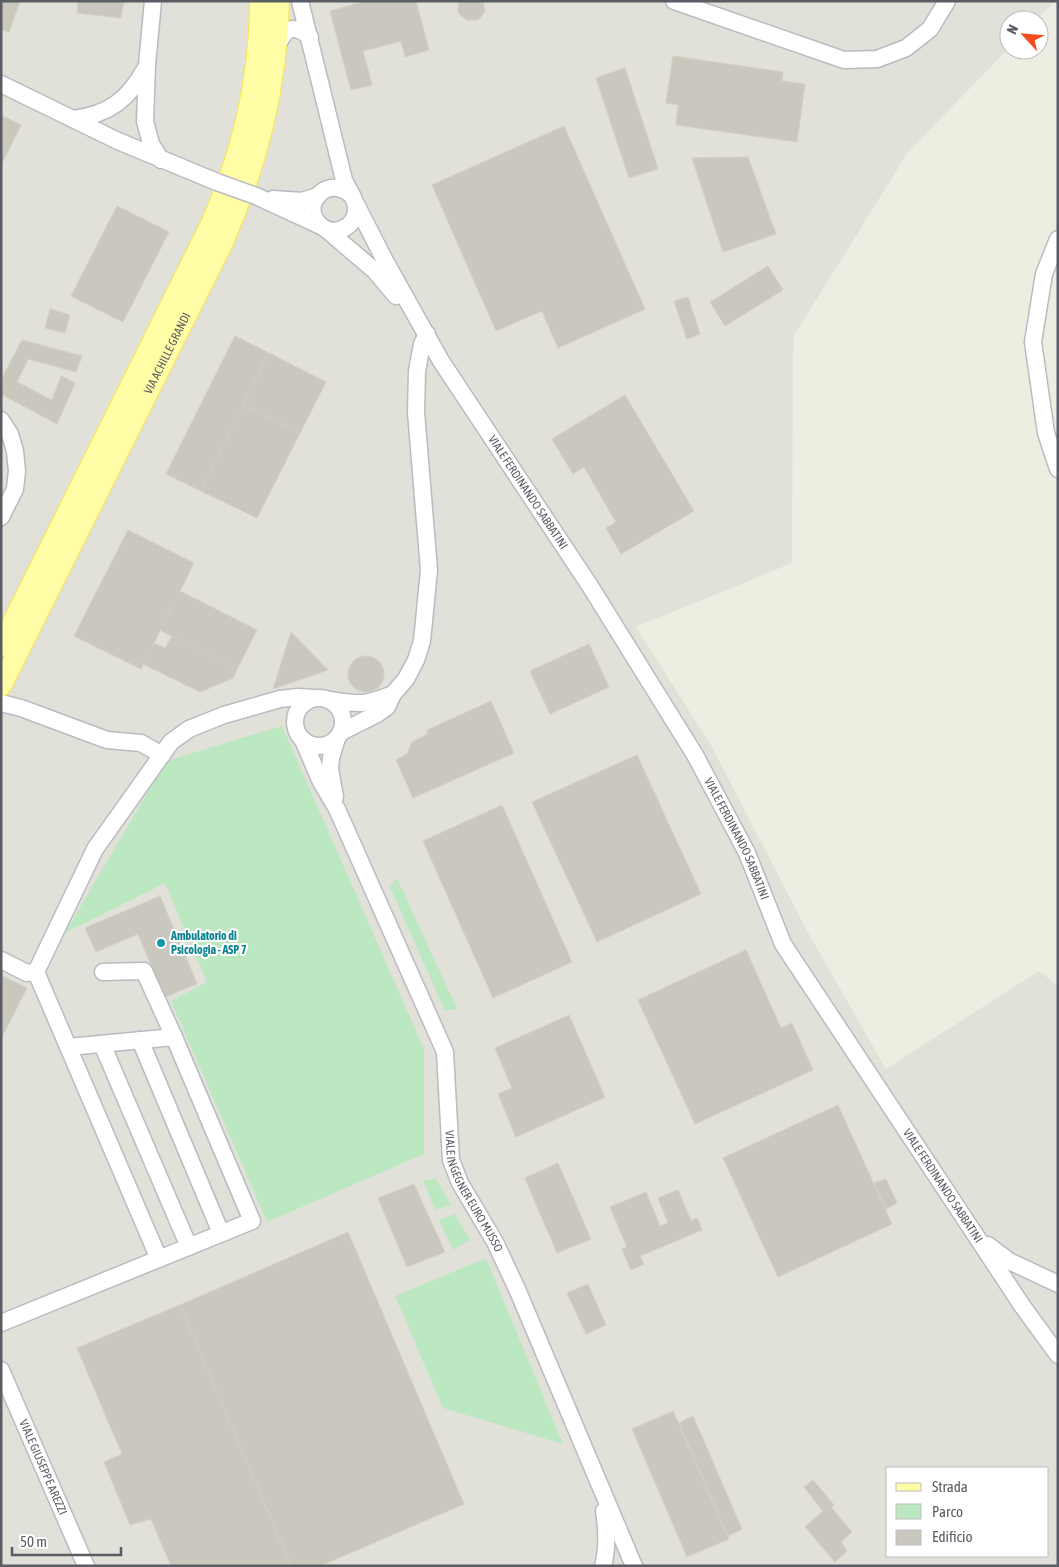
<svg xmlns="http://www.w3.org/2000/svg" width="1059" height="1567" viewBox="0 0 1059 1567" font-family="'Asap Condensed',sans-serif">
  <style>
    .industrial { fill: #e1e0d9; fill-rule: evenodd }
    .green { fill: #bbe8c1 }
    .building { fill: #c9c7be; stroke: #d3d0bf }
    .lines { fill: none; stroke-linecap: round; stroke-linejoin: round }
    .minor-casing { stroke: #b9bbc1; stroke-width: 19 }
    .major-casing { stroke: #fce44b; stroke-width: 22 }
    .minor { stroke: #fff; stroke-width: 16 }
    .major { stroke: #fffda5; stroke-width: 20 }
    .minor-bridge-casing { stroke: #b9bbc1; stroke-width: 19; stroke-linecap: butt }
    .minor-bridge { stroke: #fff; stroke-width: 16 }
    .culture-dot { fill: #0f9aa8; stroke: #fff; stroke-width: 2 }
    .labels { text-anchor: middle; stroke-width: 4; stroke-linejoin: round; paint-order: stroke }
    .street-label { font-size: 12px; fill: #5a5d63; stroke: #fff }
    .culture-label { font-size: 12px; font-weight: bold; fill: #0d838f; stroke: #fff; text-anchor: start }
  </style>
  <rect width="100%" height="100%" fill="#eeede1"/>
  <path class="industrial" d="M1,1H1055L1036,20H1009V48L908,152L793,337L792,563L636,627L712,747L806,929L886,1069L1039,971L1058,986V1566H1ZM888,1468H1048V1556H888Z"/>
  <g class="green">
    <polygon points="282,726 424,1049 424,1154 267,1222 171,1001 207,982 165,883 65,933 166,761"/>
    <polygon points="397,878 457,1009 445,1011 390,887"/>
    <polygon points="436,1179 451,1205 435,1210 423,1180"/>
    <polygon points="455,1214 470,1240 453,1250 439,1220"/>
    <polygon points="486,1258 563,1444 443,1408 395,1296"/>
  </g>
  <g class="building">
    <polygon points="1,1 20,1 9,32 1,29"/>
    <polygon points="78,1 124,1 121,18 77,13"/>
    <polygon points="366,1 416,1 429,50 405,57 401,41 363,51 372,85 351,90 330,11"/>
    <polygon points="459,1 483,1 485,11 480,18 476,20 467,20 460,15 458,11"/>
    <polygon points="673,56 783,72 782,81 805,84 797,142 676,125 678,105 666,103"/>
    <polygon points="625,68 658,169 629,178 596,78"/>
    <polygon points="1,115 21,125 1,165"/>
    <polygon points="564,126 645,309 558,348 542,311 496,331 432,185"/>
    <polygon points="748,157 776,234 723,252 692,158"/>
    <polygon points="117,206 169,232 123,322 71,296"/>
    <polygon points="768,266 783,290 725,326 710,302"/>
    <polygon points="688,297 700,334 687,339 674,301"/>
    <polygon points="50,309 70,315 65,333 45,328"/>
    <polygon points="235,336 269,353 201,491 166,474"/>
    <polygon points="22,340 82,356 76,372 28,359 17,382 52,400 61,376 75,383 57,424 1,394 1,380"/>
    <polygon points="269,353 326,382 300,433 243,404"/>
    <polygon points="625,395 694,511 621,554 606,528 616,522 584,467 573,474 552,439"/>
    <polygon points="243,404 300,433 257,518 201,491"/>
    <polygon points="128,530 194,563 141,669 74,636"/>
    <polygon points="180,591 257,630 237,669 160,630"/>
    <polygon points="291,632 328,670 273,689"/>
    <polygon points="172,636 237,669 233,678 200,692 143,664 154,643 165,648"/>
    <polygon points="589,644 609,687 550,714 530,671"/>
    <circle cx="366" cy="674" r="18"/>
    <polygon points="491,701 514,753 413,798 396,760 407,754 412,742 428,734 427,730"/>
    <polygon points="637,755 701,894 597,942 532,802"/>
    <polygon points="502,805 572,962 493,998 423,841"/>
    <polygon points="160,896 197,984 165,997 138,934 96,952 85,928"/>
    <polygon points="746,950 781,1028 792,1023 813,1070 695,1124 638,1000"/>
    <polygon points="1,975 27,988 1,1039"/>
    <polygon points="569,1015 605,1097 516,1137 498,1094 512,1088 495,1048"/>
    <polygon points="838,1105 892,1224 778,1277 723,1158"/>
    <polygon points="558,1163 591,1239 557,1253 525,1178"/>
    <polygon points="886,1179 897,1203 886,1209 874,1183"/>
    <polygon points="414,1184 445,1252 407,1267 378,1198"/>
    <polygon points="678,1190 691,1221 697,1218 702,1230 640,1256 644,1264 631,1270 622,1249 627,1247 610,1207 646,1192 660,1226 668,1223 658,1198"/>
    <polygon points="348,1232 464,1504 320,1566 291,1566 180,1305"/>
    <polygon points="588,1284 606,1325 586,1334 567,1293"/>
    <polygon points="180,1305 291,1566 171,1566 151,1519 130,1525 104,1462 122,1454 77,1348"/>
    <polygon points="673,1411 729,1539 687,1557 632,1429"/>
    <polygon points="693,1416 742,1529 728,1536 679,1423"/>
    <polygon points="813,1480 834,1505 831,1507 852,1532 841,1542 847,1551 835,1562 805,1527 823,1511 804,1487"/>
  </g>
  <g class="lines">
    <g class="minor-casing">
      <g id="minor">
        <polyline points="153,1 147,65 145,121 151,144 161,160"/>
        <path d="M300,1L344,180C348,189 356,199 356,209C356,227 334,238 320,225C298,206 329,171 353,197"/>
        <polyline points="674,1 844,60 877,59 906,48 930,29 947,1"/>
        <path d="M277,46C286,28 292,23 310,37"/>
        <polyline points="1,84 118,141 217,182"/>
        <path d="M74,119C109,114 128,100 145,69"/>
        <polyline points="256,196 321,226"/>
        <polyline points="273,199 302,201 318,196"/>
        <path id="s1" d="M356,204L384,259L441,361L590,586L695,755L747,853L783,944L1023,1307L1058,1355"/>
        <polyline points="327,230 375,271 396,296"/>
        <polyline points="1058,239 1044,274 1033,342 1046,433 1058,469"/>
        <polyline points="1,420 10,434 15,451 17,471 15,489 1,517"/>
        <circle cx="319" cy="722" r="24"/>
        <path d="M329,700C359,704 364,706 393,694"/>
        <polyline points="1,703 21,708 107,740 141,743 162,755"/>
        <polyline points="341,732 377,714 387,707 393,694 406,679 416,660 422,641 429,570 416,412 417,371 422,344 427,334"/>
        <path id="s2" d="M303,740L321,782L337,809L445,1052L451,1160L460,1183L495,1242L517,1289L634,1566"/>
        <polyline points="335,797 330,769 331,758 337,738"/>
        <polyline points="1,960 27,973 36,972"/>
        <polyline points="140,1040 221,1233"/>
        <polyline points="102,1044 189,1247"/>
        <polyline points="68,1047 174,1037"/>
        <polyline points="988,1245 1009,1261 1058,1284"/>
        <polyline points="159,1259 36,972 95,849 171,742 189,729 224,715 280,699 298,697 314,698"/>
        <polyline points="1,1323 252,1221 174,1037 144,971 103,972"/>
        <path id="s3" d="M1,1370L86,1566"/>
        <path d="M603,1566C608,1547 607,1530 604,1511"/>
      </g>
    </g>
    <g class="major-casing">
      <g id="major">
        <path d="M1,646L210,226C242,156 260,78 260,1"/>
        <path id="s4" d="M1,686L224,240C258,162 277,87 279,1"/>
      </g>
    </g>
    <use href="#minor" class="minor"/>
    <use href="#major" class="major"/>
    <g class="minor-bridge-casing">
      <polyline id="minor-bridge" points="217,182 256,196"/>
    </g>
    <use href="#minor-bridge" class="minor-bridge"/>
  </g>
  <circle class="culture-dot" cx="161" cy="943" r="5"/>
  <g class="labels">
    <g class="street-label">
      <text dy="4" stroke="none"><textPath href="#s4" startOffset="372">VIA ACHILLE GRANDI</textPath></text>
      <text dy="4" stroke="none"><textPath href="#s1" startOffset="336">VIALE FERDINANDO SABBATINI</textPath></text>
      <text dy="4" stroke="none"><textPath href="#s1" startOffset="741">VIALE FERDINANDO SABBATINI</textPath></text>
      <text dy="4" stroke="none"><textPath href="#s1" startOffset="1146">VIALE FERDINANDO SABBATINI</textPath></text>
      <text dy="4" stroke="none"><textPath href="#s2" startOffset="488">VIALE INGEGNER EURO MUSSO</textPath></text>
      <text dy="4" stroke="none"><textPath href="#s3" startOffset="106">VIALE GIUSEPPE AREZZI</textPath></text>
    </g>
    <g class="culture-label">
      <text x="171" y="940">Ambulatorio di<tspan x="171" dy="14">Psicologia - ASP 7</tspan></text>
    </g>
  </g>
  <rect width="1059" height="1567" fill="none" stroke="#5a5d63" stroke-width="5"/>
  <rect x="886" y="1467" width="162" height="90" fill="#ffffff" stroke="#bdbec1"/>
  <rect x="896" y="1483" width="25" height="8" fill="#fffda5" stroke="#bdbec1"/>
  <text x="932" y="1492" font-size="15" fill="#5a5d63">Strada</text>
  <rect x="896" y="1504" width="25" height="15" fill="#bbe8c1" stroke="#bdbec1"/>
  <text x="932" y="1517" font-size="15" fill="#5a5d63">Parco</text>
  <rect x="896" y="1530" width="25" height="15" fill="#c9c7be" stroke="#bdbec1"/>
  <text x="932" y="1542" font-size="15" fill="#5a5d63">Edificio</text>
  <g transform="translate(1024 35) rotate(296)"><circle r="24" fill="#ffffff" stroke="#bdbec1"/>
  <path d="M0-4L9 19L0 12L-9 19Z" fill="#f74d1e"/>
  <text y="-8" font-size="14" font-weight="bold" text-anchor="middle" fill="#5a5d63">N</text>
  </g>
  <path d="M12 1547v8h109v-8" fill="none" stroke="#5a5d63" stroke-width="2.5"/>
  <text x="20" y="1547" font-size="15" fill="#5a5d63" stroke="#ffffff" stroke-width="4" paint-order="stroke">50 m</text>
</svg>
